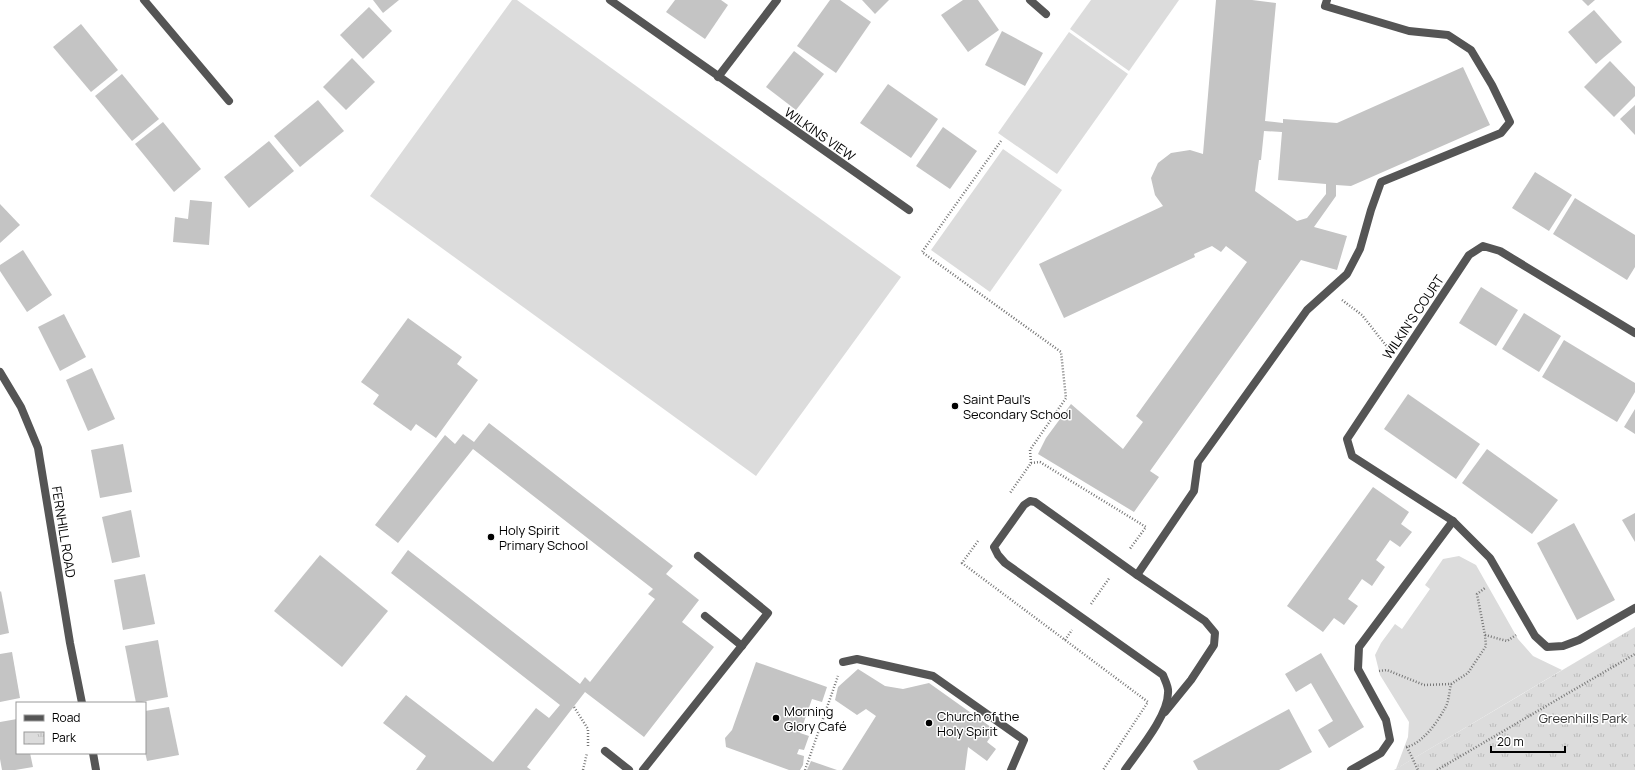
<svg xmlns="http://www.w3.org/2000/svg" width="1635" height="770" viewBox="0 0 1635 770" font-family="Manrope,sans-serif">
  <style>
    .grass { fill: #dcdcdc }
    .park { fill: url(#park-tufts) }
    .building { fill: #c4c4c4; fill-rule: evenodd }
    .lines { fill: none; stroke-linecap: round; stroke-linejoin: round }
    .path { stroke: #777; stroke-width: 2.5; stroke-dasharray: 1 2; stroke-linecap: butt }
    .lane { stroke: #555; stroke-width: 8 }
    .street { stroke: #555; stroke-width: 8 }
    .poi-dot { fill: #000; stroke: #fff; stroke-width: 1.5 }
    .labels { text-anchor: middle; stroke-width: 3; stroke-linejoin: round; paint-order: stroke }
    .street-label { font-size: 13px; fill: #000; stroke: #fff }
    .poi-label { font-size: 13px; fill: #000; stroke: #fff; text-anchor: start }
    .park-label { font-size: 13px; fill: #333; stroke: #fff }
  </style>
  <defs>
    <pattern id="park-tufts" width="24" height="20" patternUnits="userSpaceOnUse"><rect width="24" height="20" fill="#dcdcdc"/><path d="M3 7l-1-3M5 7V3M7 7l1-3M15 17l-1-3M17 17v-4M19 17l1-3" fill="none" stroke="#bbb"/></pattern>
  </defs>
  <rect width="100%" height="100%" fill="#fff"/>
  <g class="grass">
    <polygon points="512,0 517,0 901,277 756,476 370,196"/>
    <polygon points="1091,0 1179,0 1129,71 1070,29"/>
    <polygon points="1069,32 1128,74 1057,174 998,133"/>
    <polygon points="1003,149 1062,190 990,292 931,250"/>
    <polygon points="1459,556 1476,565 1518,639 1533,656 1562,670 1396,769 1408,737 1409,722 1380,675 1375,655 1381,643 1395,624 1402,629 1430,589 1425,585 1443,559"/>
  </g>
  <polygon class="park" points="1635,627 1635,770 1394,770"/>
  <g class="building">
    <polygon points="373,0 399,0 383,13"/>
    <polygon points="675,0 721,0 728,5 705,39 666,12"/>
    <polygon points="830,0 840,0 871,22 836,73 797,46"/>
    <polygon points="862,0 889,0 875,14"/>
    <polygon points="963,0 978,0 999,30 968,52 941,15"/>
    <path d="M1216,0H1252L1276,3L1265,121L1283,123V119L1337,123L1463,67L1490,125L1351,186L1336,185V196L1314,227L1347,236L1337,270L1301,260L1150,471L1159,477L1134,512L1038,454L1046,438L1071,404L1123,449L1143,422L1136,416L1247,262L1226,246L1221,252L1212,246L1194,254L1195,257L1064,318L1039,264L1163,206L1155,195L1151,178L1158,163L1171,153L1190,150L1203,154ZM1264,131L1282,132L1278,180L1326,184V194L1307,218L1297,221L1255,191L1259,160H1261Z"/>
    <polygon points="1582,0 1595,0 1588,6"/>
    <polygon points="369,7 392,31 363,59 340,35"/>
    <polygon points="1594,10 1622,42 1596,64 1568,32"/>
    <polygon points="81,24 118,70 91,92 53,47"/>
    <polygon points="1002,31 1043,53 1025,86 985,65"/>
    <polygon points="794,51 824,74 796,110 766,87"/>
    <polygon points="352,58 375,82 346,110 323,87"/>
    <polygon points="1610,61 1635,87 1635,96 1614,117 1584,87"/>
    <polygon points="122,74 159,119 132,141 95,96"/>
    <polygon points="888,84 938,119 911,158 860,123"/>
    <polygon points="318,100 344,131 300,167 274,136"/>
    <polygon points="1635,105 1635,135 1620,119"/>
    <polygon points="163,122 201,169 174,192 135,144"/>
    <polygon points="943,127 977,151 950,189 916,166"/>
    <polygon points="269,141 294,171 249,208 224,177"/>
    <polygon points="1535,172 1572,195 1549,231 1512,208"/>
    <polygon points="1575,198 1635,235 1635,267 1627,280 1553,234"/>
    <polygon points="190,200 212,202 209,245 173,242 175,217 188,219"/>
    <polygon points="0,204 20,225 0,243"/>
    <polygon points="23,250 52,295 27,312 0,271 0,265"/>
    <polygon points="1481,287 1518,310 1496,346 1459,323"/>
    <polygon points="1524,313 1561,336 1539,372 1502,349"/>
    <polygon points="64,314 86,357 60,371 38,327"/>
    <polygon points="408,318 462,357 457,364 478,380 436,438 416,424 411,431 373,404 379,395 361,382"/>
    <polygon points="1564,340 1635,383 1635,392 1617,422 1542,377"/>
    <polygon points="92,368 115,419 88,431 66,380"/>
    <polygon points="1408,394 1480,444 1456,479 1384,429"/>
    <polygon points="1635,409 1635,434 1624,427"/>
    <polygon points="489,423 673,566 666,574 699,600 682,622 714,647 644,737 585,692 527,767 531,770 416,770 426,756 383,723 406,695 493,762 536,708 549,718 560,705 391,573 408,550 580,684 585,677 590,682 655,599 648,594 653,589 473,449 398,543 375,525 445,435 455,444 463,434 474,442"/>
    <polygon points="123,444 132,492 100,498 91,450"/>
    <polygon points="1487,449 1558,500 1532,534 1462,483"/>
    <polygon points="1373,487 1409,512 1401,524 1412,532 1400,547 1390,540 1376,560 1385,567 1372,586 1362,579 1348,599 1358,606 1344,625 1334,618 1323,632 1287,606"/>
    <polygon points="131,510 140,557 112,563 102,517"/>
    <polygon points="1635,513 1635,542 1622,520"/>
    <polygon points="1574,523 1615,600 1577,620 1537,543"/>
    <polygon points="320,555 388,611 342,667 274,611"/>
    <polygon points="145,574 155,624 123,630 114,580"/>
    <polygon points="1,591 9,633 0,635 0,592"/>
    <polygon points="158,640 168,697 136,703 125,646"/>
    <polygon points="12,652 20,698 0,702 0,654"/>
    <polygon points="1321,653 1364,727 1329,748 1318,730 1333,721 1311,683 1296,692 1285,674"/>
    <polygon points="756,662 827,687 822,702 812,699 800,733 809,736 804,750 799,749 797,754 804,756 803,765 800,770 789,770 726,747 725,738 732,730"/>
    <polygon points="858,669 885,686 903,689 929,683 995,730 987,742 996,749 987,761 968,747 965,770 842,770 876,716 866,709 857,715 835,700 838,687"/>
    <polygon points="169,707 179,755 147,761 145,752 145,711"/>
    <polygon points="1289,709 1312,752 1279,770 1198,770 1193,761"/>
    <polygon points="17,719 17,753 30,753 33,767 15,770 2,770 0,759 0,722"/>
    <polygon points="811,761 837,770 807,770"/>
  </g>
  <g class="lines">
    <g class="path">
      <polyline points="1001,141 922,252 1061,352 1066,398 1030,450 1031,463 1010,493"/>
      <polyline points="1342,300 1362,315 1388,348"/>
      <polyline points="1031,463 1040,462 1146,527 1129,550"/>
      <polyline points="978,541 962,563 1148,702 1103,770"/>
      <polyline points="1091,604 1110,577"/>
      <polyline points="1485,635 1507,641 1516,635"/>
      <polyline points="1065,640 1072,630"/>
      <polyline points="1379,671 1387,670 1424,685 1451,684 1468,673 1486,646 1485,635 1477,594 1485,588"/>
      <polyline points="574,707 588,729 588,746"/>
      <path d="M1406,747C1422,744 1437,723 1445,708C1449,702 1449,692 1451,684"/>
      <polyline points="1407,747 1418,770"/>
      <polyline points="583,770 587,753"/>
      <polyline points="805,770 838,676"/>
      <polyline points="1437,770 1635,654"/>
    </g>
    <g class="lane">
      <polyline points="1137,575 1205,621 1215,633 1214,645 1191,680 1165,712"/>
      <polyline points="705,616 742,646"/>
      <polyline points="843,662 857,659 933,676 1024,740 1011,770"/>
      <polyline points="605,751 629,770"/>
      <polyline points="643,770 768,613 698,556"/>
      <path d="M1125,770C1139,750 1168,716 1168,693C1169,687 1165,681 1163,675L1005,563L998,555L994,547L1024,505L1030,501L1035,502L1137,575L1194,491L1198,462L1307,310L1347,274L1360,249L1371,210L1381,182L1501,133L1510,122L1492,85L1471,50L1448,35L1409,31L1325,6L1327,0"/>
    </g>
    <g class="street">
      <polyline points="144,0 229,101"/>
      <polyline points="610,0 909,210"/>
      <polyline points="1030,0 1046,14"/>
      <polyline points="718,77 777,0"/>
      <polyline points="1635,333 1500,251 1483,246 1469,255 1347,439 1352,456 1453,521 1490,558 1535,636 1547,647 1563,646 1579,640 1635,608"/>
      <polyline points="0,372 21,407 38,448 70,643 82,703"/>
      <polyline points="93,753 96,770"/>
      <polyline points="1351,770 1381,753 1390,740 1386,720 1358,669 1359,647 1453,521"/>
    </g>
  </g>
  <g class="poi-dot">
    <circle cx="955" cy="406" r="4"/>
    <circle cx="491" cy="537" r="4"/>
    <circle cx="776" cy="718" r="4"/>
    <circle cx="929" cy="723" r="4"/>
  </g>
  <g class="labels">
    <g class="street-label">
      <text transform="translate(820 134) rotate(35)" y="5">WILKINS VIEW</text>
      <text transform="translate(1413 317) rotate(-56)" y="5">WILKIN'S COURT</text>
      <text transform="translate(64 532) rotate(81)" y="5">FERNHILL ROAD</text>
    </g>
    <g class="poi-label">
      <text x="963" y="404">Saint Paul's<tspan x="963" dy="15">Secondary School</tspan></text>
      <text x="499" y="535">Holy Spirit<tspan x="499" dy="15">Primary School</tspan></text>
      <text x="784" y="716">Morning<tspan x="784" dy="15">Glory Café</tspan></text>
      <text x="937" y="721">Church of the<tspan x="937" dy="15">Holy Spirit</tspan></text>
    </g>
    <g class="park-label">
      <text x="1583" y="723">Greenhills Park</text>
    </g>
  </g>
  <rect x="16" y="702" width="130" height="52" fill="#ffffff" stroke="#999999"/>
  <rect x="24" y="715" width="20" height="6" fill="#555555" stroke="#999999"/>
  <text x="52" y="722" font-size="12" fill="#000000">Road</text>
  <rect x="24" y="732" width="20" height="12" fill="url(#park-tufts)" stroke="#999999"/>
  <text x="52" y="742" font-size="12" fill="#000000">Park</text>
  <path d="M1491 746v6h74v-6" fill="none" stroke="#000000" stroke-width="2"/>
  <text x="1497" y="746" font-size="12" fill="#000000" stroke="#ffffff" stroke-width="3" paint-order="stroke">20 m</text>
</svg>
